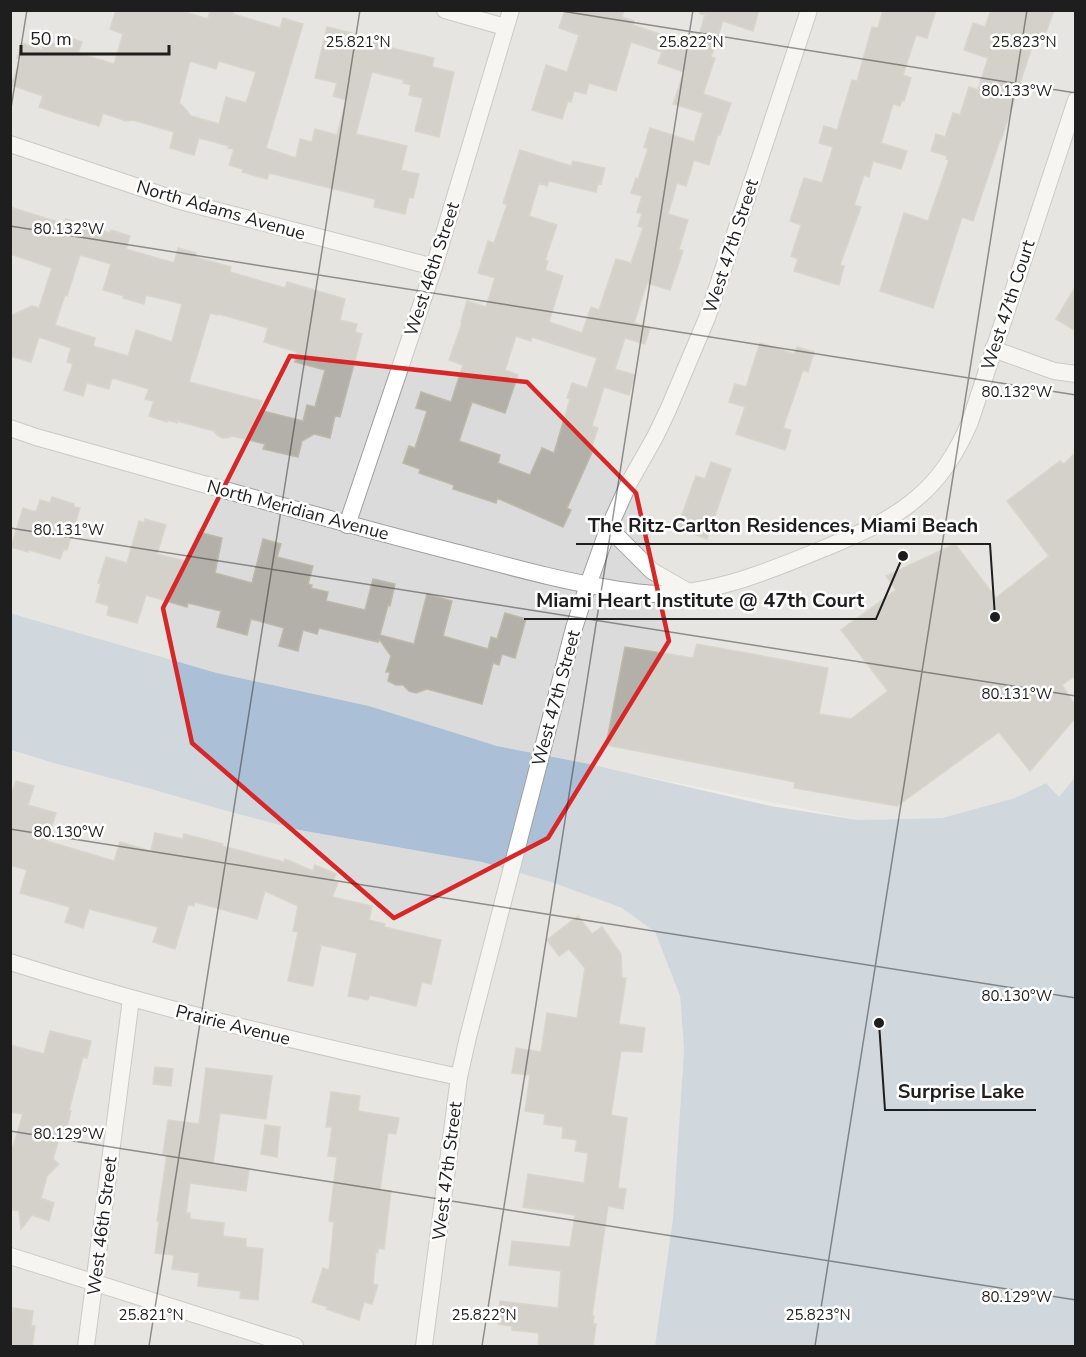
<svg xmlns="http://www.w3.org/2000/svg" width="1086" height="1357" viewBox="0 0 1086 1357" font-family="'Nunito Sans',sans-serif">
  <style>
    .residential { fill: #dcdbdb }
    .water { fill: #abbfd6 }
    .building { fill: #b2b0a8; stroke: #bdb8a9; stroke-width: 1.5; fill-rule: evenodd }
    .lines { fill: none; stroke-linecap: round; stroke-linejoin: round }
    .street-casing { stroke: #9f9f9f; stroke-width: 18 }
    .street { stroke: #fff; stroke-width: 16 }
    .marked { fill: none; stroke: #d62828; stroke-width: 4.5; stroke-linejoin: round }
    .ticks { fill: none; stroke: #1e1e1e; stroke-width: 1.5; stroke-opacity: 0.45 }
    .labels { text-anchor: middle; stroke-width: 5; stroke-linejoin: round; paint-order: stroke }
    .street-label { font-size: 18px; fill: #1e1e1e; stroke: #fff }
    .ticks-label { font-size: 15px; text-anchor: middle; fill: #1e1e1e; stroke: #fff; stroke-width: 5; stroke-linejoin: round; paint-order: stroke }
    .leader { fill: none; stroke: #1e1e1e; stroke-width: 2 }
    .callout-dot { fill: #1e1e1e; stroke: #fff; stroke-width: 2 }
    .callout-label { font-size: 20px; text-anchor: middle; font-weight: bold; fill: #1e1e1e; stroke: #fff; stroke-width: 5; stroke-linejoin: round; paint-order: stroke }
  </style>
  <rect width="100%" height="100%" fill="#eeede5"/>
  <g class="residential">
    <polygon points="10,11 1075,11 1075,777 1059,798 1046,783 1015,798 942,818 858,820 497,746 369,706 217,673 11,613"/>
    <polygon points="10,750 50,762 151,789 223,810 299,830 482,862 554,883 622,908 655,932 680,996 684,1049 673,1218 655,1346 11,1346"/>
  </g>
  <polygon class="water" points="10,613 217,673 369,706 497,746 589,764 771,806 858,820 942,818 1015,798 1046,783 1059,797 1075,777 1075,1346 655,1346 673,1218 684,1049 680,996 655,932 622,908 554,883 482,862 299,830 223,810 151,789 50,762 11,750"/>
  <g class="building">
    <path d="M116,10H179L208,19L210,10H234L233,14L280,28L283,18L303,24L266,148L296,158L300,139L312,142L315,129L337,135L346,100L333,96L337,83L315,78L327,27L380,40L379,45L434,58L432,67L454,72L439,137L415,131L423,98L409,95L411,85L403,83L404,80L372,72L356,134L407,146L401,170L419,174L413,198L409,197L405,214L374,207L375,199L269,173L267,179L242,172L243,169L229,165L234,149L228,148L229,146L199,138L194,155L170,148L174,132L133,120L126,121L103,113L99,126L66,116L39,107L43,96L11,85L21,59L17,58L22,43L42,50L45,40L60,46L64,36L82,42L78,53L114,64L123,34L110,29ZM190,61L216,69L219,61L256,72L246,103L226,97L219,124L191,116L181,104H179Z"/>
    <path d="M565,10H624L622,17L634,21L633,25L680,41L681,38L689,41L692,33L699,36L705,15L700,14V10H759L753,31L723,21L711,57L715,58L703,94L731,103L720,135L718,134L709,165L694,160L686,186L677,183L668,214L688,220L679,249L683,251L670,290L647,283L634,323L650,328L645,344L625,338L615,369L635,375L629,395L604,387L592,426L598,428L591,449L593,450L567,508L571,510L563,527L497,498L496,503L453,489L454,485L419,473L420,469L403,463L409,446L415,448L427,411L416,408L421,392L451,402L463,365L449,360L462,323L461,322L467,301L486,307L495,278L478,273L488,241L494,243L507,205L503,203L520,150L571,166L573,161L605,168L601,184L598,183L596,192L549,181L547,186L539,183L529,216L557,225L545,260L548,261L545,270L563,276L549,322L582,333L591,307L599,310L616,259L631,263L643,228L638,226L642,214L637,212L642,196L631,193L636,178L638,179L648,149L644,147L650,128L694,142L703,113L673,104L684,72L658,63L662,52L631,42L616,91L589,83L586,94L574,91L571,102L568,101L562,119L532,110L546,65L567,72L579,35L559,28ZM516,336L531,341L532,337L597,358L587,388L572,383L567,398L570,399L554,453L542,448L530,475L498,463L500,455L459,441L472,402L505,413L518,375L505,370Z"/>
    <polygon points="883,10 936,10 927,38 916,35 903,75 911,78 904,101 902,100 900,106 893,104 881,143 907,151 901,169 873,161 869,177 864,175 854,205 861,207 840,265 844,266 839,285 794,271 798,259 791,256 801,225 790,221 804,178 822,183 833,147 819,143 824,126 837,130 852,80 857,81 872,27 878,28"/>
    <polygon points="991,10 1054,10 1044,38 1036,35 1001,140 1000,140 973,221 962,217 933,308 880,291 904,213 928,221 949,160 946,159 947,156 931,151 936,134 945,137 953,113 960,115 969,87 978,90 988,58 964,50 973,23 985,27"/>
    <path d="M10,207L64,224L66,219L110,233L111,230L130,236L126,249L174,263L178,248L196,253L195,257L231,267L230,272L285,288L287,282L345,299L340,320L357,324L355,332L362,334L340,417L335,416L330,438L314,434L302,441L298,457L263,449L265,444L232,436L227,438H222L217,435L214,431L177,421V423L167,420V422L149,416L154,401L145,399L149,389L112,378L109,389L87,383L83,396L64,390L73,364L67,362L71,348L39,337L31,362L10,356V316L32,306L39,308L52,268L10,254ZM80,255L111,264L103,290L124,296L123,298L144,304L146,295L182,304L172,342L136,330L128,356L93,346L95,338L55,325L65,295L67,296ZM210,313L218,315L219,314L268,328L264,342L297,352L295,362L325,370L315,407L307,405L303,421L259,410L262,401L189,382Z"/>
    <polygon points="1076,286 1076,331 1056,319"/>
    <polygon points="760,343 794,354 797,347 814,352 808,372 803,370 783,428 791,430 785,450 736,434 745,407 729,402 735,384 746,387"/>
    <polygon points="1076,452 1076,675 1062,685 1076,707 1076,717 1030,771 999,732 897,806 794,788 795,782 606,745 625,647 693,658 697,644 828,668 819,714 851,719 888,691 841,630 896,590 886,576 955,544 996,598 1049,556 1007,501 1060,461 1064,464"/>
    <polygon points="711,462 731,469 707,539 677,528 696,476 705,479"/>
    <polygon points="52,497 74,504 74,507 80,508 67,550 64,549 60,559 29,550 28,552 11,547 23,508 36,512 40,500 50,503"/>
    <polygon points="145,519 166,525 157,554 189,562 198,532 222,538 215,573 252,583 263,539 281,544 277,557 313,566 308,584 312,585 311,588 328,592 326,601 365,610 373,579 395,584 390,606 388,605 380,635 414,644 427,594 452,601 443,636 488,649 491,637 497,639 505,613 526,619 515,658 502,654 499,665 493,663 482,704 427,689 416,693 409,691 403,685 396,685 388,681 390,672 386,672 391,656 379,639 378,642 319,628 317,634 303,630 298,651 279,646 284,628 251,619 247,635 217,627 221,611 188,603 187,607 146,595 137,623 107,615 109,606 96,602 101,583 98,583 106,557 127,563 139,521 144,523"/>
    <polygon points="16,781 34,786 28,805 56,813 47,841 114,861 120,842 151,851 155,833 183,839 184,834 223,844 222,846 284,862 285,859 313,871 315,865 336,874 333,881 338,883 332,897 372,906 369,920 385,924 384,927 441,940 431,984 422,982 416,1006 370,995 368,1000 348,996 357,953 321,945 313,986 288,981 298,932 293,931 298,906 265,891 257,919 195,902 194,906 188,905 175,949 153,942 158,927 89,909 83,928 65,922 70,907 20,893 27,870 10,865 10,798"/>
    <polygon points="578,916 592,934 602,927 621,954 622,978 626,978 619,1024 645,1028 642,1052 621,1051 611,1115 627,1118 618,1188 626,1189 623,1209 608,1206 592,1316 594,1316 593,1324 596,1324 593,1347 538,1347 539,1333 512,1330 512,1326 498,1324 500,1301 558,1308 561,1271 509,1265 512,1241 570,1247 575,1215 523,1207 528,1174 584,1183 588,1153 575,1151 577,1140 562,1138 563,1127 544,1124 545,1114 525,1111 530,1075 512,1073 516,1048 541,1052 547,1013 577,1018 585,968 569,949 559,956 547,940"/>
    <polygon points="50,1031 91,1041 87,1058 83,1057 69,1110 71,1111 67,1127 63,1126 53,1159 59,1164 47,1176 41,1198 54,1203 49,1221 32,1215 21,1229 19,1211 10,1209 10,1156 23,1114 10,1112 10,1045 44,1054"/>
    <polygon points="155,1067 173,1069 171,1086 153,1084"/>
    <polygon points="206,1068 272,1076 266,1119 220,1113 213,1164 249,1169 246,1191 190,1183 186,1213 190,1213 190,1219 224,1223 223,1236 246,1239 246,1247 263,1249 258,1300 240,1298 241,1291 198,1286 199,1273 172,1269 174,1255 155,1253 159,1221 157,1221 167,1154 163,1154 168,1120 199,1124"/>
    <polygon points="331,1092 360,1096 358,1111 399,1118 396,1134 388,1133 385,1154 380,1190 391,1191 384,1249 378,1248 378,1253 376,1252 373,1284 378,1285 372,1304 364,1302 359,1320 326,1309 328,1307 312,1302 323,1268 329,1270 334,1222 329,1221 337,1157 328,1156 332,1127 326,1127"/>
    <polygon points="265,1125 280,1127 277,1157 261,1154"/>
    <polygon points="13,1308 33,1311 31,1326 35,1326 32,1347 10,1347 10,1332"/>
  </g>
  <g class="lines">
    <g class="street-casing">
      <g id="street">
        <polyline points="445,10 505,27"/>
        <polyline points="10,144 180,201 434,267"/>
        <polyline points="993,349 1054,371 1076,374"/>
        <path d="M10,428L36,437C175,476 314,516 454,552C505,565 556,580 608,588C625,591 642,594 659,594C717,593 772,570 825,548C858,534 891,521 918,497C942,477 958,450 970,422L1076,100"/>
        <polyline points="347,525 434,267 511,10"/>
        <polyline points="609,528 652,571 687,591"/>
        <path d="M10,962C158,1009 308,1045 459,1077"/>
        <polyline points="10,1256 295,1346"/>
        <polyline points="86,1346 131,999"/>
        <polyline points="424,1346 459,1077 468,1037 574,628 588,585 607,532 629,483 655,437 668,410 707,318 809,10"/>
      </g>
    </g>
    <use href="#street" class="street"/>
  </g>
  <path d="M0 0H1086V1357H0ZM290,356L527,382L636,493L669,641L548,838L394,918L192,743L163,608Z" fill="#eeede5" fill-opacity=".55" fill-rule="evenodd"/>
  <path class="marked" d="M290,356L527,382L636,493L669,641L548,838L394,918L192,743L163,608Z"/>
  <path class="ticks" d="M555,10L1076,93M10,114L27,10M10,226L1076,395M10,528L1076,696M10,829L1076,998M10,1131L1076,1300M149,1346L360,10M482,1346L693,10M815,1346L1027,10"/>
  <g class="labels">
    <g class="street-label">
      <text transform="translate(221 210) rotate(16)" y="6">North Adams Avenue</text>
      <text transform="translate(731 246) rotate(-72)" y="6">West 47th Street</text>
      <text transform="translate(432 269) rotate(-72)" y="6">West 46th Street</text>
      <text transform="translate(1008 305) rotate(-72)" y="6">West 47th Court</text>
      <text transform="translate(298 510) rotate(15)" y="6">North Meridian Avenue</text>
      <text transform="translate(556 698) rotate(-75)" y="6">West 47th Street</text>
      <text transform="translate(233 1025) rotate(14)" y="6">Prairie Avenue</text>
      <text transform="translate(447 1171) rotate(-83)" y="6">West 47th Street</text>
      <text transform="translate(102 1226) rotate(-83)" y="6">West 46th Street</text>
    </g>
  </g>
  <g class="ticks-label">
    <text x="358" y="47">25.821°N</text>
    <text x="691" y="47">25.822°N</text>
    <text x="1024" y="47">25.823°N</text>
    <text x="1017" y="96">80.133°W</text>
    <text x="69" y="234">80.132°W</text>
    <text x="1017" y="397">80.132°W</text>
    <text x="69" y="535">80.131°W</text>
    <text x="1017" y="699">80.131°W</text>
    <text x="69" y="837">80.130°W</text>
    <text x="1017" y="1001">80.130°W</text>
    <text x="69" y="1139">80.129°W</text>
    <text x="1017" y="1302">80.129°W</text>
    <text x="151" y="1320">25.821°N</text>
    <text x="484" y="1320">25.822°N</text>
    <text x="818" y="1320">25.823°N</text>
  </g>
  <path class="leader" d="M995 617L990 544H576M903 556L876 619H524M879 1023L885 1110H1036"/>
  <g class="callout-dot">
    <circle cx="995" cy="617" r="6"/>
    <circle cx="903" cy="556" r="6"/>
    <circle cx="879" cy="1023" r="6"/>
  </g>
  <g class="callout-label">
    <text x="783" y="532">The Ritz-Carlton Residences, Miami Beach</text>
    <text x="700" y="607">Miami Heart Institute @ 47th Court</text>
    <text x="961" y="1098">Surprise Lake</text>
  </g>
  <rect width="1086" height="1357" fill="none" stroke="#1e1e1e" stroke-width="24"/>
  <path d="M21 45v9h148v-9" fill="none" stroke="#1e1e1e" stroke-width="3"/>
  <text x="30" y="45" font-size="18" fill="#1e1e1e" stroke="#ffffff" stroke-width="4.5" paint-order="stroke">50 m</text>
</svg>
